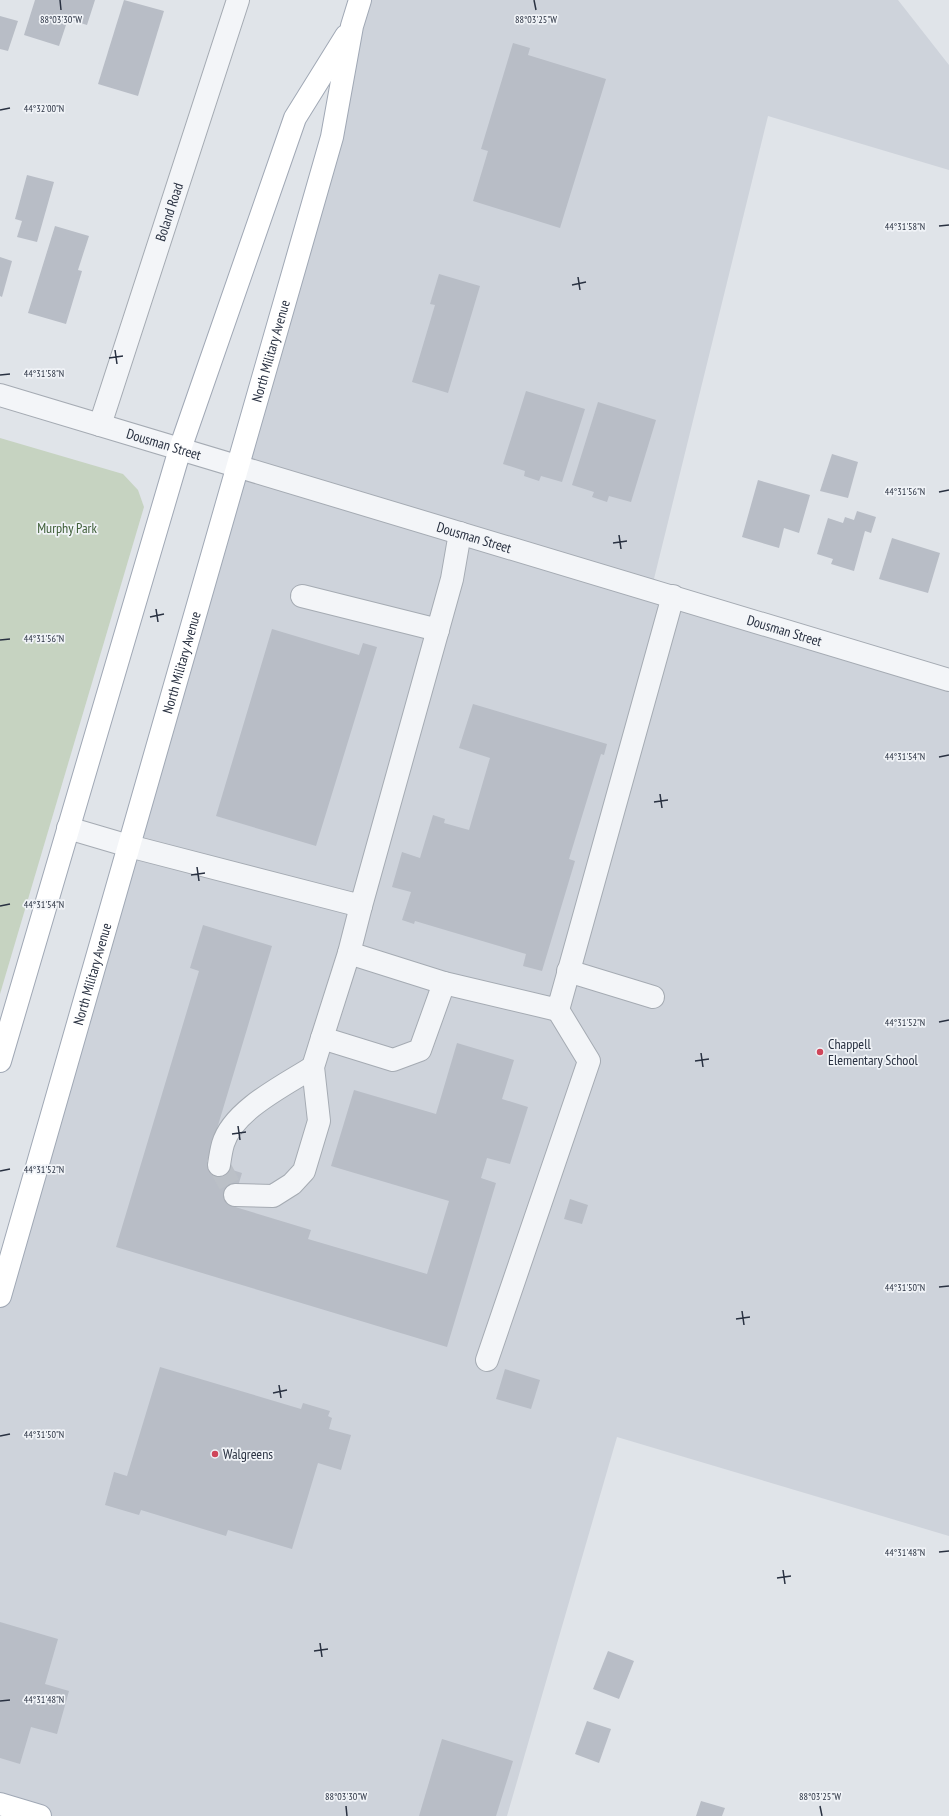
<svg xmlns="http://www.w3.org/2000/svg" width="949" height="1816" viewBox="0 0 949 1816" font-family="'PT Sans Narrow',sans-serif">
  <style>
    .built { fill: #ced3db }
    .green { fill: #c6d3c1 }
    .building { fill: #b8bdc6 }
    .lines { fill: none; stroke-linecap: round; stroke-linejoin: round }
    .minor-tunnel { stroke: #bbc0c7; stroke-width: 22; stroke-dasharray: 22 11; stroke-linecap: butt }
    .minor-casing { stroke: #a5abb3; stroke-width: 24 }
    .major-casing { stroke: #a0a8b5; stroke-width: 24 }
    .minor { stroke: #f3f5f8; stroke-width: 22 }
    .major { stroke: #fff; stroke-width: 22 }
    .ticks { fill: none; stroke: #293141; stroke-width: 1.5 }
    .poi-dot { fill: #cf4559; stroke: #f0f3f7; stroke-width: 1.5 }
    .labels { text-anchor: middle; stroke-width: 3.5; stroke-linejoin: round; paint-order: stroke }
    .street-label { font-size: 14px; fill: #293141; stroke: #f0f3f7 }
    .park-label { font-size: 14px; fill: #3d5d36; stroke: #f0f3f7 }
    .poi-label { font-size: 14px; fill: #293141; stroke: #f0f3f7; text-anchor: start }
    .ticks-label { font-size: 10px; text-anchor: middle; fill: #293141; stroke: #f0f3f7; stroke-width: 3.5; stroke-linejoin: round; paint-order: stroke }
  </style>
  <rect width="100%" height="100%" fill="#e0e4e9"/>
  <polygon class="built" points="360,0 898,0 949,65 949,170 768,116 651,591 949,680 949,1536 617,1437 507,1816 0,1816 0,1296"/>
  <polygon class="green" points="0,438 123,474 138,490 144,507 0,994"/>
  <g class="building">
    <polygon points="35,0 95,0 87,25 68,19 59,46 24,35"/>
    <polygon points="124,0 164,11 138,96 98,84"/>
    <polygon points="0,16 18,21 8,51 0,49"/>
    <polygon points="513,43 530,48 528,55 606,79 560,228 473,201 488,151 481,149"/>
    <polygon points="27,175 54,182 37,242 17,237 22,221 15,219"/>
    <polygon points="55,226 89,236 78,270 82,271 66,324 28,313"/>
    <polygon points="0,257 12,261 2,297 0,296"/>
    <polygon points="439,274 480,286 448,393 412,382 435,305 430,304"/>
    <polygon points="526,391 585,409 562,482 541,476 539,481 524,476 525,471 503,464"/>
    <polygon points="598,402 656,420 631,502 609,496 607,502 592,497 594,492 572,485"/>
    <polygon points="832,454 858,462 848,498 820,491"/>
    <polygon points="758,480 810,495 799,533 784,528 779,548 742,537"/>
    <polygon points="857,511 876,517 871,533 865,531 854,571 831,564 833,559 817,554 828,518 843,523 845,517 854,520"/>
    <polygon points="892,538 940,553 928,593 879,579"/>
    <polygon points="272,629 359,655 363,643 377,647 316,846 216,816"/>
    <polygon points="473,704 607,744 604,755 601,754 569,859 575,861 542,971 523,966 526,954 415,921 414,924 402,920 411,892 392,887 402,852 420,858 433,815 445,819 444,823 469,830 490,758 459,748"/>
    <polygon points="203,925 272,946 207,1162 242,1173 232,1206 311,1230 308,1239 427,1274 449,1201 331,1166 354,1090 436,1114 457,1043 514,1060 502,1099 528,1107 510,1164 487,1158 481,1178 496,1183 447,1347 116,1247 199,971 190,968"/>
    <polygon points="570,1199 588,1205 582,1224 564,1219"/>
    <polygon points="160,1367 301,1409 303,1403 330,1411 328,1416 332,1418 329,1429 351,1435 341,1470 318,1463 292,1549 228,1530 226,1536 141,1510 139,1515 105,1505 114,1472 127,1476"/>
    <polygon points="505,1369 540,1380 531,1409 496,1399"/>
    <polygon points="0,1622 58,1639 45,1684 69,1691 57,1734 31,1727 20,1764 0,1758"/>
    <polygon points="608,1651 634,1661 619,1699 593,1689"/>
    <polygon points="587,1721 611,1729 599,1763 575,1754"/>
    <polygon points="442,1739 513,1761 496,1816 419,1816"/>
    <polygon points="701,1801 725,1808 722,1816 696,1816"/>
  </g>
  <g class="lines">
    <polyline class="minor-tunnel" points="219,1165 235,1195"/>
    <g class="minor-casing">
      <g id="minor">
        <path id="s1" d="M0,395L949,680"/>
        <path id="s2" d="M100,425L238,0"/>
        <polyline points="302,596 438,630"/>
        <polyline points="68,828 129,846 361,906 452,579 460,533"/>
        <polyline points="361,906 349,953 444,983 558,1010 673,596"/>
        <polyline points="349,953 322,1038 393,1060 420,1050 444,983"/>
        <polyline points="568,971 653,997"/>
        <path d="M219,1165C220,1158 221,1151 223,1144C233,1110 285,1085 313,1067"/>
        <polyline points="235,1195 273,1196 292,1184 304,1171 319,1121 313,1067 322,1038"/>
        <polyline points="487,1360 589,1061 558,1010"/>
      </g>
    </g>
    <g class="major-casing">
      <g id="major">
        <polyline points="0,1061 180,449 295,118 346,36"/>
        <path id="s3" d="M0,1296L332,137L352,26L360,0"/>
        <polyline points="0,1804 40,1816"/>
      </g>
    </g>
    <use href="#minor" class="minor"/>
    <use href="#major" class="major"/>
  </g>
  <path class="ticks" d="M60,0L61,10M534,0L536,10M0,110L10,108M939,226L949,225M578,277L580,290M572,285L586,282M115,350L117,364M109,358L123,356M0,375L10,374M939,492L949,490M619,535L621,549M613,543L627,541M156,609L158,622M150,617L164,614M0,640L10,639M939,757L949,755M660,794L662,808M654,802L668,800M197,867L199,881M191,875L205,873M0,906L10,904M939,1022L949,1020M701,1053L703,1067M695,1061L709,1059M238,1126L240,1140M232,1134L246,1132M0,1171L10,1169M939,1287L949,1286M742,1311L744,1325M736,1319L750,1317M279,1385L281,1398M273,1393L287,1390M0,1436L10,1434M939,1552L949,1551M783,1570L785,1584M777,1578L791,1576M320,1643L322,1657M314,1651L328,1649M0,1701L10,1700M346,1806L347,1816M820,1806L822,1816"/>
  <g class="poi-dot">
    <circle cx="820" cy="1052" r="4"/>
    <circle cx="215" cy="1454" r="4"/>
  </g>
  <g class="labels">
    <g class="street-label">
      <text dy="5" stroke="none"><textPath href="#s2" startOffset="224">Boland Road</textPath></text>
      <text dy="5" stroke="none"><textPath href="#s3" startOffset="983">North Military Avenue</textPath></text>
      <text dy="5" stroke="none"><textPath href="#s1" startOffset="171">Dousman Street</textPath></text>
      <text dy="5" stroke="none"><textPath href="#s1" startOffset="495">Dousman Street</textPath></text>
      <text dy="5" stroke="none"><textPath href="#s1" startOffset="819">Dousman Street</textPath></text>
      <text dy="5" stroke="none"><textPath href="#s3" startOffset="659">North Military Avenue</textPath></text>
      <text dy="5" stroke="none"><textPath href="#s3" startOffset="335">North Military Avenue</textPath></text>
    </g>
    <g class="park-label">
      <text x="67" y="533">Murphy Park</text>
    </g>
    <g class="poi-label">
      <text x="828" y="1049">Chappell<tspan x="828" dy="16">Elementary School</tspan></text>
      <text x="223" y="1459">Walgreens</text>
    </g>
  </g>
  <g class="ticks-label">
    <text x="61" y="23">88°03'30"W</text>
    <text x="536" y="23">88°03'25"W</text>
    <text x="44" y="112">44°32'00"N</text>
    <text x="905" y="230">44°31'58"N</text>
    <text x="44" y="377">44°31'58"N</text>
    <text x="905" y="495">44°31'56"N</text>
    <text x="44" y="642">44°31'56"N</text>
    <text x="905" y="760">44°31'54"N</text>
    <text x="44" y="908">44°31'54"N</text>
    <text x="905" y="1026">44°31'52"N</text>
    <text x="44" y="1173">44°31'52"N</text>
    <text x="905" y="1291">44°31'50"N</text>
    <text x="44" y="1438">44°31'50"N</text>
    <text x="905" y="1556">44°31'48"N</text>
    <text x="44" y="1703">44°31'48"N</text>
    <text x="346" y="1800">88°03'30"W</text>
    <text x="820" y="1800">88°03'25"W</text>
  </g>
</svg>
